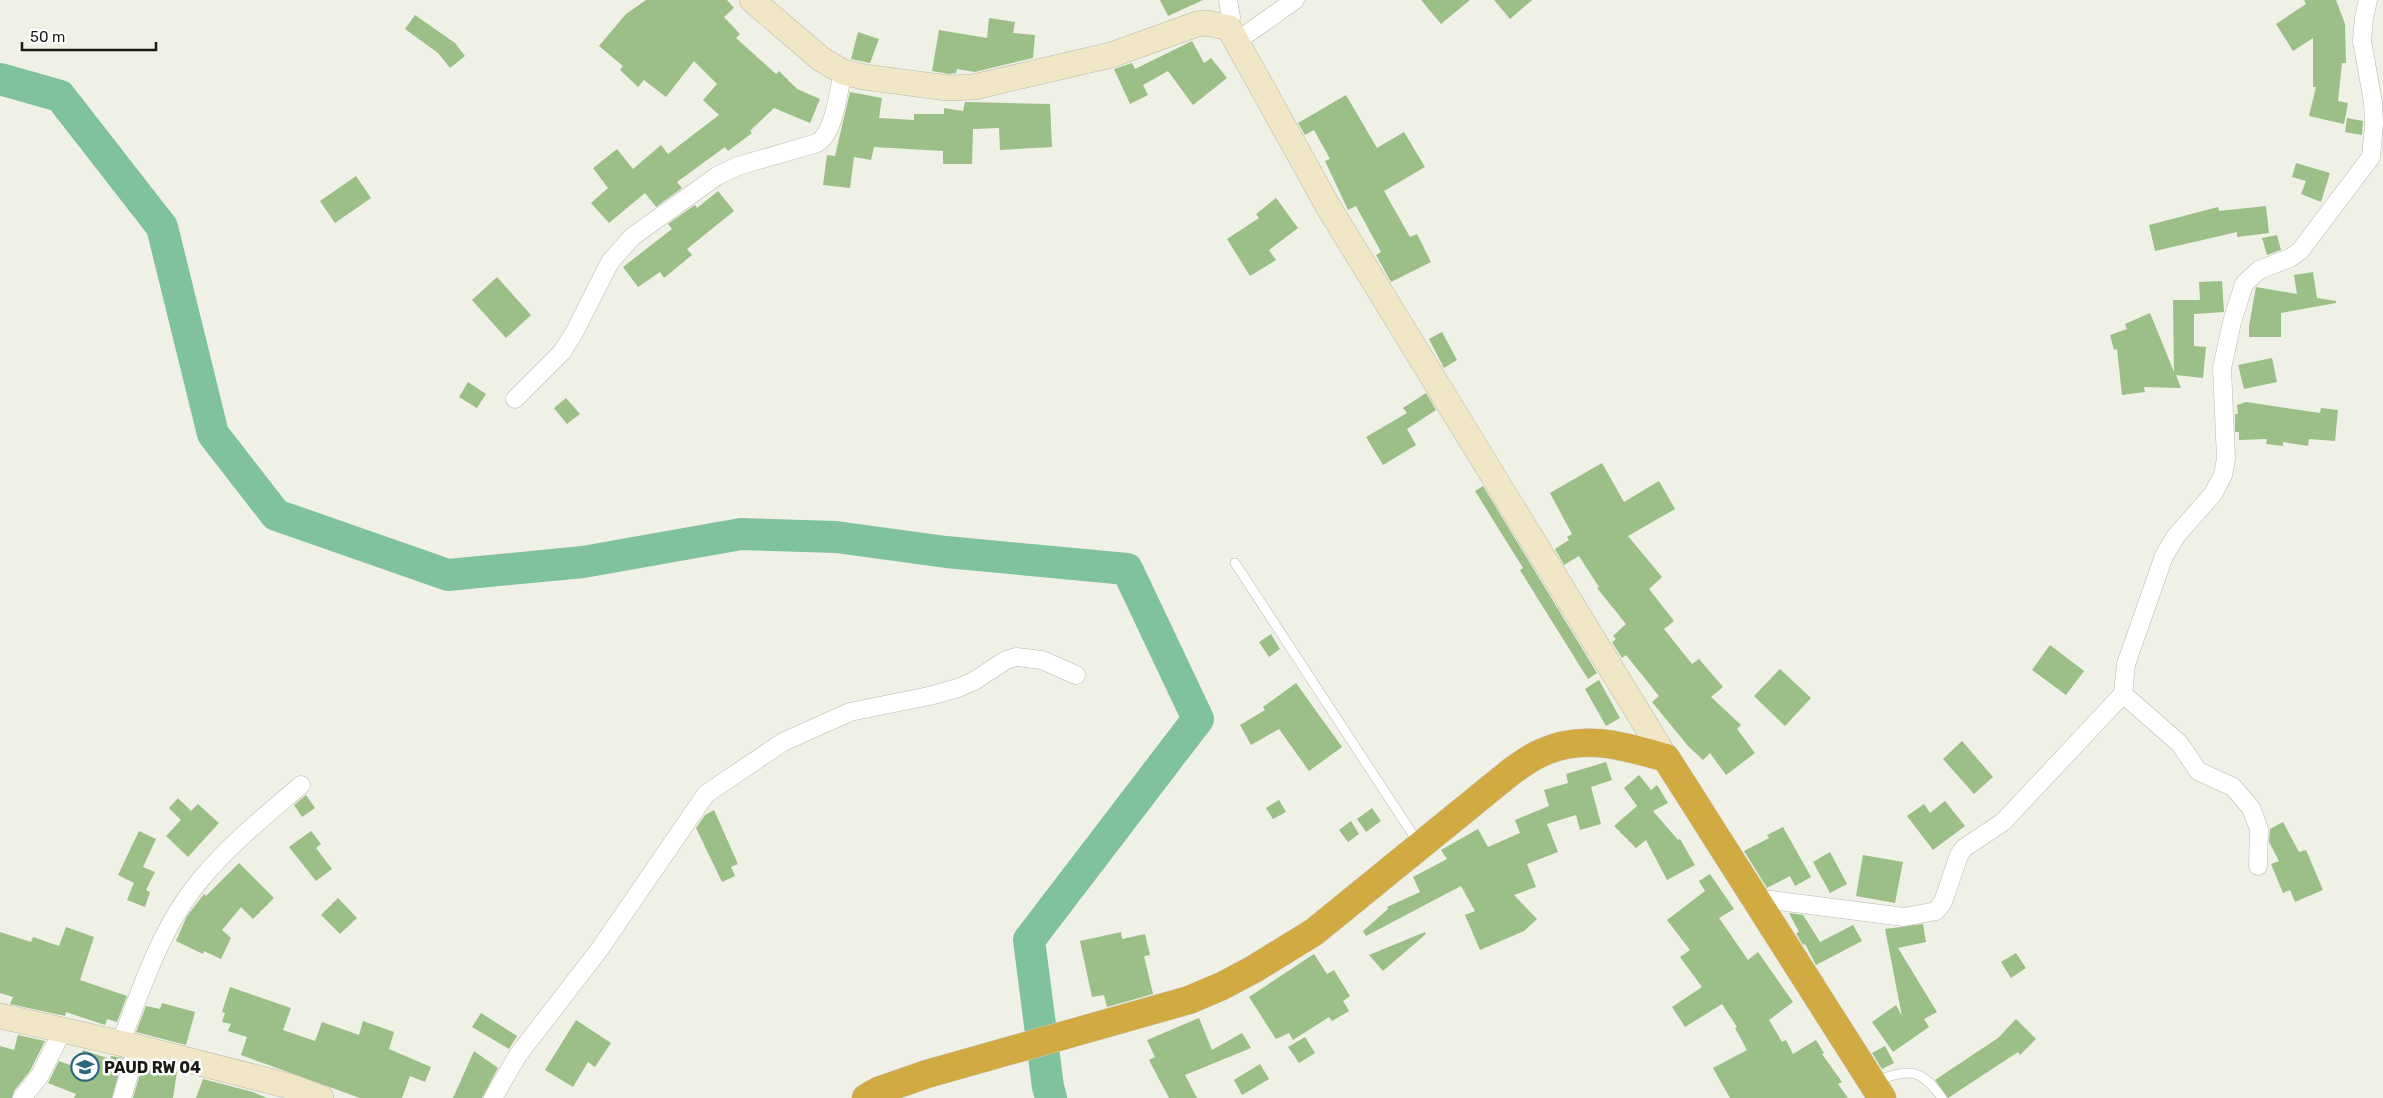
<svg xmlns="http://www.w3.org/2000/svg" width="2383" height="1098" viewBox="0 0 2383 1098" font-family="Rubik,sans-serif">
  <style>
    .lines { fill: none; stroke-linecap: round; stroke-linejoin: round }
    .river { stroke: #80c29c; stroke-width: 32 }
    .building { fill: #9bbf87 }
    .lane-casing { stroke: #b8b9af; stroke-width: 10 }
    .street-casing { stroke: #b8b9af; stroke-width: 19 }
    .secondary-casing { stroke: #b8b9af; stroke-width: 26 }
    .highway-casing { stroke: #cdcdcc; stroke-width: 29 }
    .lane { stroke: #fff; stroke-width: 9 }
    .street { stroke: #fff; stroke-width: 18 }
    .secondary { stroke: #f1e6c6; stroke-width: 25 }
    .highway { stroke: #d1aa41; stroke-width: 28 }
    .labels { text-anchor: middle; stroke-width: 5; stroke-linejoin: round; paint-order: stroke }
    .poi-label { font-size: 16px; font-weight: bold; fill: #1a1b17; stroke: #fff; text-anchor: start }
  </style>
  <rect width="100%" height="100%" fill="#eff0e6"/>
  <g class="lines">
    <polyline class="river" points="0,79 60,96 162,227 213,434 276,515 448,575 583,562 741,534 836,537 946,552 1127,569 1198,719 1029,940 1048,1087 1051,1098"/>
  </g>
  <g class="building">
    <polygon points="646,0 727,0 734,8 724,17 740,34 736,38 776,74 779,71 797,89 820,99 810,123 774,108 750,131 752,133 728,151 725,147 677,182 682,188 656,207 645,193 609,223 591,203 608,188 593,168 617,149 633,169 661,145 668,154 719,115 703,100 717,84 694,61 666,97 644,80 638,87 620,70 623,66 599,46 626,14"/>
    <polygon points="1160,0 1203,0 1168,16"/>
    <polygon points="1421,0 1470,0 1441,24"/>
    <polygon points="1494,0 1532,0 1510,19"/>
    <polygon points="2304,0 2336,0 2345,24 2346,63 2342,63 2338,101 2348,103 2344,124 2309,116 2316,87 2313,87 2313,38 2293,51 2276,24 2306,4"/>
    <polygon points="415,15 455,43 465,56 450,68 438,53 405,29"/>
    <polygon points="989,18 1015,22 1013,33 1035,35 1033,58 975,72 957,69 956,73 949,74 932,71 939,30 987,38"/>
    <polygon points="858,32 879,39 870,63 851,59"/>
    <polygon points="1192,41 1204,63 1211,58 1227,78 1193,105 1168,71 1143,85 1148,95 1130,104 1114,69 1132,63 1135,69"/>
    <polygon points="850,92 882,98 879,118 914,120 914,114 944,114 944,108 963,111 965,102 1050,104 1052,147 1000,150 999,128 973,129 972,164 943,164 943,151 874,147 871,160 854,157 850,188 823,185 827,155 835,156"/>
    <polygon points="1346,95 1377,148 1404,132 1425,167 1384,191 1410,237 1417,234 1431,262 1391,282 1376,255 1381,252 1356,206 1348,210 1325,161 1330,159 1314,130 1305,135 1298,123"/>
    <polygon points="2347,118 2363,121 2362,135 2345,132"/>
    <polygon points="2296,163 2330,173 2321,202 2301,194 2306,181 2292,177"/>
    <polygon points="356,176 371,198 335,223 320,201"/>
    <polygon points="718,191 734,211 687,249 692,255 664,278 660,272 638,287 623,267 672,229 668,224 695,205 697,208"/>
    <polygon points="1276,198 1298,228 1269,250 1276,260 1250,276 1227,239 1259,218 1256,214"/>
    <polygon points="2266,206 2269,233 2237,237 2237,232 2155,251 2149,225 2218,207 2219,211"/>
    <polygon points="2277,235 2281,250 2267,255 2262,238"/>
    <polygon points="2313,272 2317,298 2336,301 2336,303 2281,313 2281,337 2249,337 2249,326 2256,287 2297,294 2294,275"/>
    <polygon points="497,277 531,315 506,338 472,300"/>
    <polygon points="2222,281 2224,312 2194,314 2194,346 2206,347 2203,378 2176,375 2181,388 2144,387 2145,392 2122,395 2117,349 2114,350 2110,335 2127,329 2125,324 2150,313 2174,372 2173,300 2200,300 2199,282"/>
    <polygon points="1442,332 1457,360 1444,368 1429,339"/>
    <polygon points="2272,358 2277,382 2244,389 2238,365"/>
    <polygon points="468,382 486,394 477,408 459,397"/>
    <polygon points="1426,393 1436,410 1407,429 1416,445 1383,465 1366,437 1407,413 1403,408"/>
    <polygon points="566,398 580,414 567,424 554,408"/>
    <polygon points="2246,402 2320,413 2321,408 2338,410 2335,441 2309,439 2308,446 2283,442 2283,446 2266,444 2267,439 2239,440 2239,432 2235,432 2235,414 2238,414 2237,405"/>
    <polygon points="1602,463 1624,502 1659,481 1675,509 1628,536 1662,577 1649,589 1674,621 1664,629 1692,664 1699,659 1723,687 1711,697 1741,725 1737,729 1755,753 1726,775 1710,753 1703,760 1688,746 1652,702 1659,696 1626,655 1622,658 1612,642 1616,639 1613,636 1626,624 1597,588 1599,587 1579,556 1564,565 1555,549 1569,540 1567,537 1572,534 1550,493"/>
    <polygon points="1483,486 1597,673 1588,679 1520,570 1523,568 1475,491"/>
    <polygon points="1271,634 1280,649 1269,657 1259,642"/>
    <polygon points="2050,645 2084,671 2066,695 2032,670"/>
    <polygon points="1780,669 1811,698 1785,726 1754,696"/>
    <polygon points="1599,680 1620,718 1606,726 1585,689"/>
    <polygon points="1296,683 1342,747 1309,771 1279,729 1251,745 1240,725 1265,710 1263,707"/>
    <polygon points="1962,741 1993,777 1974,794 1943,759"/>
    <polygon points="1606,762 1612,780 1591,787 1601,824 1580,830 1576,815 1547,824 1558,852 1527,864 1536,887 1514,895 1537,919 1524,931 1480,950 1465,915 1475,911 1461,886 1366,936 1363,931 1388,909 1387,907 1420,892 1413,877 1447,859 1441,850 1478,829 1488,847 1520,833 1515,820 1549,806 1544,790 1568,783 1566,774"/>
    <polygon points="1639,775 1651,790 1657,785 1668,803 1653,811 1678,840 1680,839 1695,865 1667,880 1646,840 1636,848 1614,826 1637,806 1624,788"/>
    <polygon points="306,795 315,808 302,817 294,805"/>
    <polygon points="178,798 191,811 198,804 219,823 188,857 166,836 181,820 169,808"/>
    <polygon points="1279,800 1286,812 1273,819 1266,808"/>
    <polygon points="1945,801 1965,826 1933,850 1907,816 1924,804 1930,813"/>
    <polygon points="1372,808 1381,821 1366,832 1357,819"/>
    <polygon points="714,810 738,864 731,867 735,876 722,882 696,828 705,815"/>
    <polygon points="1351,821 1359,834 1348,842 1339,830"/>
    <polygon points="2283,822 2299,852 2306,850 2323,890 2295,902 2290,890 2283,893 2271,864 2279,861 2269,842 2270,829"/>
    <polygon points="1783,827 1811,877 1795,886 1790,876 1767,888 1744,851 1769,838 1767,835"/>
    <polygon points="139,831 156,839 143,867 155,872 146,890 150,892 145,907 127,900 134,883 118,875"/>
    <polygon points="311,831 321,844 316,848 332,869 316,881 289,847"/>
    <polygon points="1830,852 1847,884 1830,893 1813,862"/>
    <polygon points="1863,855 1903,862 1895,903 1856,896"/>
    <polygon points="239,863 274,898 253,919 241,907 222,930 231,938 221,959 204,951 203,954 176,941 187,916 204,894 206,896"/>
    <polygon points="1710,874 1734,909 1719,918 1748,960 1758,952 1793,1002 1769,1020 1782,1042 1786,1040 1793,1054 1816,1040 1824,1053 1822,1054 1842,1082 1838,1084 1848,1098 1730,1098 1713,1068 1747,1050 1735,1028 1737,1027 1722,1004 1685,1027 1672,1007 1702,987 1680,957 1690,950 1667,920 1705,891 1699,881"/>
    <polygon points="338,898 357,918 340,934 321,915"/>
    <polygon points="1789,913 1803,915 1820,942 1853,925 1862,941 1816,965 1805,944 1803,945 1796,933 1799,932"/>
    <polygon points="1923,924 1926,942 1898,948 1937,1012 1924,1019 1929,1027 1893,1052 1872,1022 1896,1005 1902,1016 1885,929"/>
    <polygon points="66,927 94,937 80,980 127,996 117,1022 107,1019 105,1025 66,1012 65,1016 10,1004 13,997 0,993 0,932 31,942 33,937 59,946"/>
    <polygon points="1121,932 1122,939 1145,934 1150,955 1144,956 1153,994 1107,1007 1104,995 1092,997 1080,941"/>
    <polygon points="1425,932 1426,934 1383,971 1369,955"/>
    <polygon points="2016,953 2026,968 2011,978 2001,962"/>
    <polygon points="1314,954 1327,974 1334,970 1350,996 1343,1001 1349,1011 1332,1021 1329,1017 1293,1040 1289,1033 1276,1039 1249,997"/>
    <polygon points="230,987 291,1008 283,1030 315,1041 322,1022 359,1035 363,1021 394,1032 389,1049 431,1067 425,1082 410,1076 402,1098 360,1098 241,1055 247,1037 228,1031 231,1024 222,1022 225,1013 222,1012"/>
    <polygon points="162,1003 195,1012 186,1045 136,1032 146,1006 160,1009"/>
    <polygon points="481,1013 517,1036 509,1049 472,1027"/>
    <polygon points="1199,1018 1212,1050 1242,1033 1251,1048 1185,1075 1197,1098 1169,1098 1149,1060 1155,1057 1147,1040"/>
    <polygon points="2016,1019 2036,1039 2020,1055 2018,1052 1948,1098 1935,1080 1998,1038"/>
    <polygon points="576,1020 611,1043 595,1067 588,1062 573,1087 545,1070"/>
    <polygon points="18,1035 45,1041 30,1071 14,1091 12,1098 0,1098 0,1046 14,1050"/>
    <polygon points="1305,1037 1315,1053 1299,1063 1288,1047"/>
    <polygon points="1885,1046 1894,1063 1882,1069 1872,1053"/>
    <polygon points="83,1050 110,1059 111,1056 123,1058 112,1098 74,1098 76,1094 48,1083 59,1061 78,1068"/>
    <polygon points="474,1051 498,1068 482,1098 453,1098"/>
    <polygon points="143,1063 177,1072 173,1098 133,1098"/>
    <polygon points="1260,1064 1269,1079 1242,1095 1234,1080"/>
    <polygon points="203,1079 253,1092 267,1098 196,1098"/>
  </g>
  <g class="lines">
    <g class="lane-casing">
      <g id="lane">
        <polyline points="1235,563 1419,844"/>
        <path d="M1874,1081C1910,1070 1919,1066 1942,1098"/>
      </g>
    </g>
    <g class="street-casing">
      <g id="street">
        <polyline points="1228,0 1231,17 1229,28"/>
        <polyline points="1237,41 1295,0"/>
        <path d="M515,399L562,352L574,333L610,262L632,237L717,176L738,166L817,143C835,133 838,91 843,72"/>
        <polyline points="2123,694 2180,744 2198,771 2233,787 2251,808 2259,829 2258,866"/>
        <polyline points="1756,898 1904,917 1936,911 1943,902 1959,855 1964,848 2003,822 2123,694 2126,664 2164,556 2176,536 2213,494 2223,475 2226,459 2222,368 2232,322 2244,284 2259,270 2290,258 2300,251 2371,157 2374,124 2373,102 2362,41 2364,18 2368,0"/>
        <path d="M120,1044C142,988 161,926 201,879C230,844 266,815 301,785"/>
        <polyline points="22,1098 39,1077 63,1030"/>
        <polyline points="122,1098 137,1047"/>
        <polyline points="493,1098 518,1055 599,950 706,794 783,742 850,712 929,696 958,688 974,681 1006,660 1016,657 1042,660 1076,675"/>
      </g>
    </g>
    <g class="secondary-casing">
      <g id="secondary">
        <polyline points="752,0 821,59 843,72 864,77 948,88 974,87 1111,55 1197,24 1207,23 1229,28 1329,208 1666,758"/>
        <polyline points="0,1016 137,1047 289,1086 321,1098"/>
      </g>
    </g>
    <g class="highway-casing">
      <path id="highway" d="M866,1098L878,1091L927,1074L1189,1000L1222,986L1254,969L1314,932L1512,771C1521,765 1531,757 1541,753C1583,733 1624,746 1666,758L1882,1098"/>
    </g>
    <use href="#lane" class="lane"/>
    <use href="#street" class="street"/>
    <use href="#secondary" class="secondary"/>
    <use href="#highway" class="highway"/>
  </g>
  <defs>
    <g id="school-ring" transform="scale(1.4375)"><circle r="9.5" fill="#fff" stroke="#2a667d" stroke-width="1.5"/><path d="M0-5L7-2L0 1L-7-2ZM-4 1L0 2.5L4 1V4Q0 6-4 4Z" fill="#2a667d"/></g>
  </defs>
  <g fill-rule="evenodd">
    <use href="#school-ring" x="85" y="1067"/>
  </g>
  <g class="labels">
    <g class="poi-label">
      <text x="104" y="1073">PAUD RW 04</text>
    </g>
  </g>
  <path d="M22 42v8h134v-8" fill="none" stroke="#1a1b17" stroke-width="2.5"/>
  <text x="30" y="42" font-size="15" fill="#1a1b17" stroke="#ffffff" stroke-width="4" paint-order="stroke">50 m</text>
</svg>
